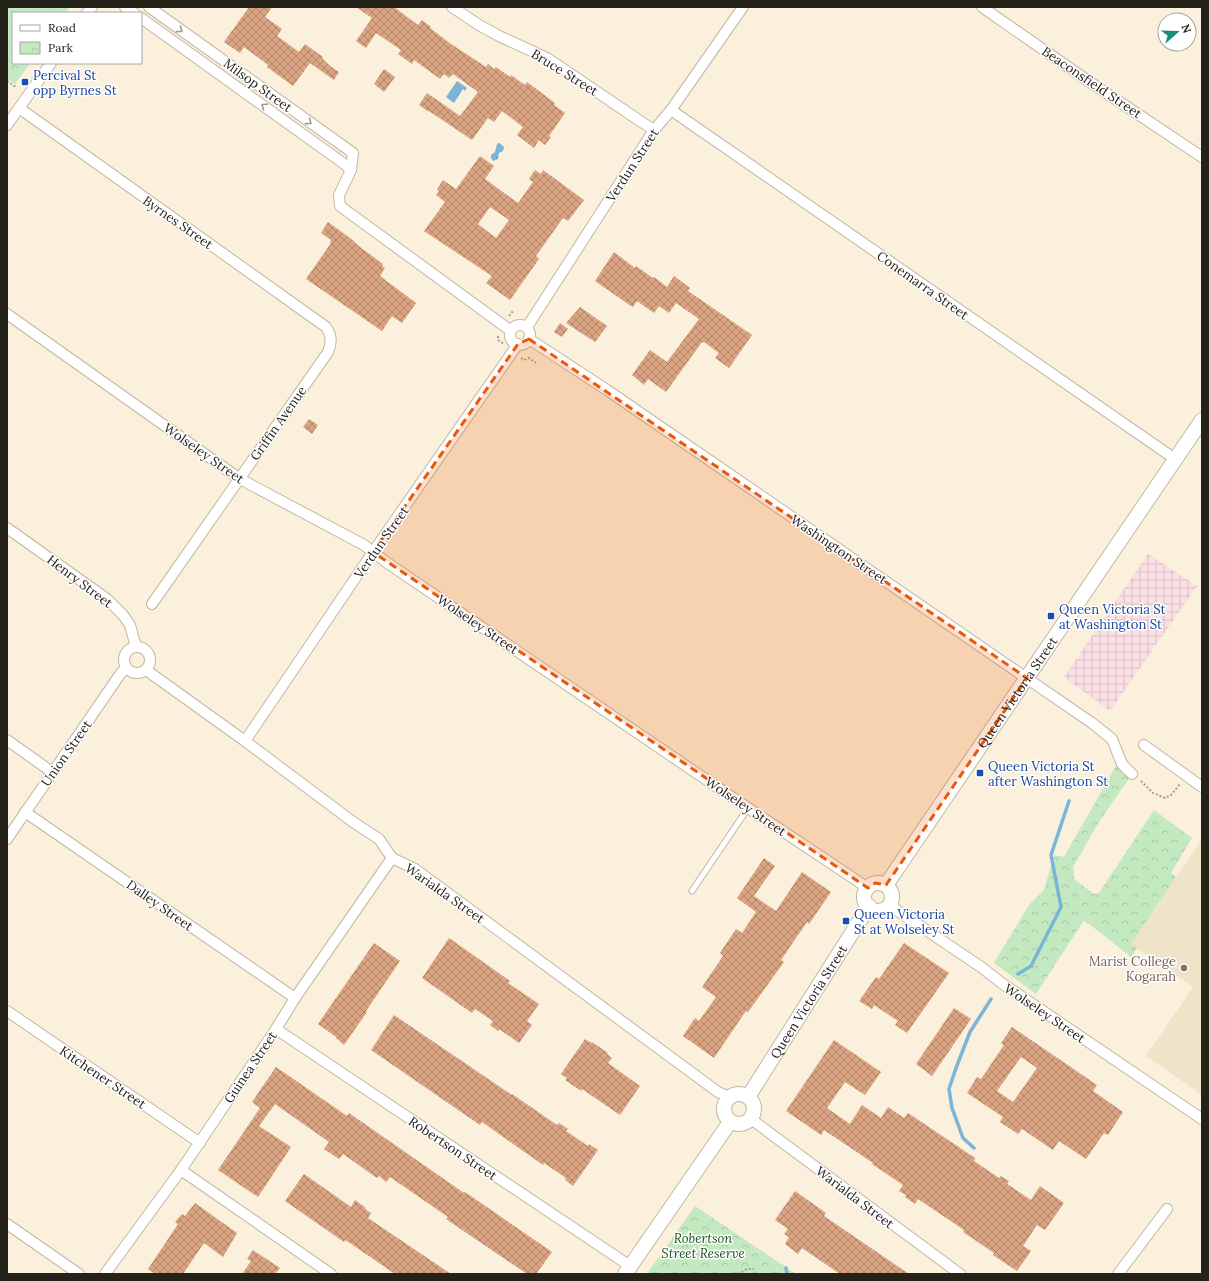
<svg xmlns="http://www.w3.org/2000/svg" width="1209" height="1281" viewBox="0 0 1209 1281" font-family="Lora,serif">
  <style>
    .built { fill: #f0e4c8 }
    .industrial { fill: url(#industrial-grid) }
    .park { fill: url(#park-crowns) }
    .water { fill: url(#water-ripples) }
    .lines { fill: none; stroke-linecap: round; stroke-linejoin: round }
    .stream { stroke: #7ab5d8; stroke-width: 3.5 }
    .building { fill: url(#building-cross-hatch); fill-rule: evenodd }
    .lane-casing { stroke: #c1b8a4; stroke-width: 7 }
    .street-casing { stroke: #c1b8a4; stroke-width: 12 }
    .secondary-casing { stroke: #c1b8a4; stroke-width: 16 }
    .path { stroke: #a8a191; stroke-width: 2; stroke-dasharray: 2 2; stroke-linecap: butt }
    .lane { stroke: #fff; stroke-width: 5 }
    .street { stroke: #fff; stroke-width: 10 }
    .secondary { stroke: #fff; stroke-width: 14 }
    .oneway { stroke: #9d9c98 }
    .marked { fill: #e8590c; fill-opacity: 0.2; stroke: #e8590c; stroke-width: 3; stroke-dasharray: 8 5; stroke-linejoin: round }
    .transit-dot { fill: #1a4fb4; stroke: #fff; stroke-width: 1.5 }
    .education-dot { fill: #8d6e63; stroke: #fff; stroke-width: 1.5 }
    .labels { text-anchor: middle; stroke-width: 3; stroke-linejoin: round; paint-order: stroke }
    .street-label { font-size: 13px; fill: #25221a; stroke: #fff }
    .transit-label { font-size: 13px; fill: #164399; stroke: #fff; text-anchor: start }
    .education-label { font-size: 13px; fill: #785e54; stroke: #fff; text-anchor: end }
    .park-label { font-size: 13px; font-style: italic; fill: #185317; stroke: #fff }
  </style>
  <defs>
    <pattern id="industrial-grid" width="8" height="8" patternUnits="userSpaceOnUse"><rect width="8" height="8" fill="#fadfe4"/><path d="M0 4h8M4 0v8" fill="none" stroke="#d6bfc3"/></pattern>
    <pattern id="park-crowns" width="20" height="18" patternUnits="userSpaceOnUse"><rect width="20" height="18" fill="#c4e9c1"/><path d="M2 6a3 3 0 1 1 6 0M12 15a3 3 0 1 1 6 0" fill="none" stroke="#a8c8a5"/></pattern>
    <pattern id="water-ripples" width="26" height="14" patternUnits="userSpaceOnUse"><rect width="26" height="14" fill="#7ab5d8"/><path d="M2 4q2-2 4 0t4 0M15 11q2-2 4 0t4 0" fill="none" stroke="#6493ae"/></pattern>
    <pattern id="building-cross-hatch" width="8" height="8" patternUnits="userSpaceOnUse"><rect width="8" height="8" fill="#daa482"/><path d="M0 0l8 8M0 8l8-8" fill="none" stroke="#b1856a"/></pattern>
  </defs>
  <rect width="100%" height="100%" fill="#faf0db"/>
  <polygon class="built" points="1202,839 1202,1095 1146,1056 1193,987 1131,944"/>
  <polygon class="industrial" points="1148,554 1197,586 1110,711 1064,677"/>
  <g class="park">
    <polygon points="7,7 70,7 65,13 13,13 13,63 30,63 15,84 7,78"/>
    <polygon points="1120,759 1132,774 1099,822 1073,867 1074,878 1076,881 1093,893 1096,894 1099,893 1154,810 1192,838 1171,873 1176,877 1131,944 1137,948 1131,957 1084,920 1036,994 994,963 1029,905 1044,890 1054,855 1064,857"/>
    <polygon points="695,1206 796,1274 647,1274"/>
  </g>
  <g class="water">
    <polygon points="457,81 467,88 465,91 463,89 454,103 446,97"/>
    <polygon points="499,143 504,147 503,151 499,153 498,159 493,161 491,158 491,155 495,152 497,144"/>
  </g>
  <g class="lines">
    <g class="stream">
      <polyline points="1018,974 1031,966 1061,907 1051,855 1069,801"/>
      <polyline points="974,1148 963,1138 952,1108 949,1089 956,1068 970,1032 991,999"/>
      <polyline points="786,1268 787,1274"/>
    </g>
  </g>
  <g class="building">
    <polygon points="249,7 272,7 265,17 282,29 277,36 299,52 305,44 323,57 322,58 330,66 339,72 334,80 310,63 293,86 267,67 268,65 244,47 240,53 224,42"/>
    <polygon points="356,7 394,7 418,25 422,20 431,27 430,28 451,44 486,67 488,64 494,69 496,67 510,77 511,75 525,85 527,82 555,103 554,105 565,113 549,136 551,137 545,145 539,140 534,148 517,135 523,127 502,111 494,122 488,118 472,140 429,111 429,112 419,105 427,93 460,116 478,92 453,74 449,78 444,74 440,79 414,60 412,64 398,54 401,50 376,33 366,48 356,41 372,18"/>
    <polygon points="384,69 395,77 384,92 374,84"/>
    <path d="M480,156L494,166L485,179L518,203L533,182L529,179L535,170L541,174L543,170L584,200L568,221L563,218L536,256L539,259L510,300L486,283L492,276L424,231L445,202L436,195L439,191L437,189L443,180L456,189ZM490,207L509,220L496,238L478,224Z"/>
    <polygon points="328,222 350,238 360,247 383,264 382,266 385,268 380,276 416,303 402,323 392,316 382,331 306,279 331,243 330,242 331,240 321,233"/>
    <polygon points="614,252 635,268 636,266 653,278 654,277 667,287 674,276 690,288 688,291 752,335 729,368 715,358 719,353 704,342 703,343 702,342 666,392 648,379 644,385 632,375 650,350 667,362 699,319 676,303 669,313 659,306 654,313 637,301 633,307 628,304 595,281"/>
    <polygon points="580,307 607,326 595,342 566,323"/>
    <polygon points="560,323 568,329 562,337 554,332"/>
    <polygon points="309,419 318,425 312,434 303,427"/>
    <polygon points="764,858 775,866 754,896 776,911 802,872 831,892 809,924 807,922 781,960 784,962 748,1012 746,1011 714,1058 683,1036 695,1018 699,1021 716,997 702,987 723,956 720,953 736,929 742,933 756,912 737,898"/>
    <polygon points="449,938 510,981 508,983 539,1004 527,1021 532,1025 519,1043 499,1029 498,1031 490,1025 493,1021 475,1009 472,1013 422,978"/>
    <polygon points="374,943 400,961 366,1011 367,1012 344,1045 336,1038 336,1037 318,1024"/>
    <polygon points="904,943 949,973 907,1033 895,1025 898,1021 874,1005 872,1009 859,1001 876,977 879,979"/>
    <polygon points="954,1008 971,1019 932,1076 916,1064"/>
    <polygon points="394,1015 512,1095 512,1094 557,1125 559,1123 568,1129 566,1131 588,1146 589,1144 598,1150 573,1186 565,1180 566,1178 544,1163 543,1165 482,1122 480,1125 371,1050"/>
    <path d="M1012,1027L1097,1085L1093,1091L1123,1112L1108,1135L1104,1133L1086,1159L1059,1141L1053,1150L1022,1129L1018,1134L1000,1122L1003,1117L967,1093L977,1077L981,1079L1004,1045L1001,1043ZM1021,1057L1037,1068L1013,1102L997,1091Z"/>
    <polygon points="585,1039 591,1043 592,1042 608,1053 607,1054 612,1058 608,1063 640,1086 620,1115 582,1089 581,1091 565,1080 567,1078 561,1074"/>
    <polygon points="834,1040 881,1072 865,1095 845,1082 827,1108 850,1124 862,1105 881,1118 888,1107 904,1118 908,1113 975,1158 974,1161 999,1178 1001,1176 1009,1181 1007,1184 1031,1200 1040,1186 1064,1203 1045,1230 1037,1225 1023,1246 1031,1251 1017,1271 993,1255 994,1253 963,1232 964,1230 918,1199 915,1204 905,1197 906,1195 899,1191 903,1185 872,1164 873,1163 824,1130 821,1135 786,1111"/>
    <polygon points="276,1067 347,1116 349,1113 464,1193 465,1192 552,1252 536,1274 527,1274 446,1219 448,1217 390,1177 386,1182 379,1176 377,1178 343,1154 339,1159 324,1149 329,1142 275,1104 259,1126 291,1147 258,1197 218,1170 260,1108 252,1102"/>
    <polygon points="304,1174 351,1207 355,1200 366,1208 365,1209 371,1213 368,1218 451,1274 395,1274 350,1243 345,1240 344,1242 285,1201"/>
    <polygon points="795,1191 826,1213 824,1216 909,1274 840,1274 802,1248 798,1254 785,1244 789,1237 784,1234 788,1229 775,1220"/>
    <polygon points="195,1203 237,1233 223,1257 204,1243 183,1274 155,1274 148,1269 178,1224 175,1222 182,1214 185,1216"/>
    <polygon points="253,1250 280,1268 275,1274 242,1274 251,1261 247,1259"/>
  </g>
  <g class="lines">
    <g class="lane-casing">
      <polyline id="lane" points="692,891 748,808"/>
    </g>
    <g class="street-casing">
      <g id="street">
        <polyline points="125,7 134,13"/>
        <polyline points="149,7 353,153 351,170 339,195 340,206 511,331"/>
        <polyline points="452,7 479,25 499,36 547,58 640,121 654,130"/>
        <polyline points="982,7 1084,78 1202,157"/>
        <polyline points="87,13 92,7"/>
        <polyline points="141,18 343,163 351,170"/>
        <path d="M19,108L326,327C332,335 332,343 328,352L152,604"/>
        <polyline points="671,110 1175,459"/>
        <polyline points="7,125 51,63"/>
        <polyline points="7,314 240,479 364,545 386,562 748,808 868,888"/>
        <circle cx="520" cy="335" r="10"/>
        <polyline points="527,327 654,130 671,110 743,7"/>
        <polyline points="529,339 607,390 1092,723 1112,739 1122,764 1132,774"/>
        <polyline points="7,528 107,599 123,615 130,625 136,647"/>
        <circle cx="137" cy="660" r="13"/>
        <polyline points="146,670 245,741 353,822 379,839 392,858 415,869 718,1092 729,1097"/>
        <polyline points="7,740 52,772"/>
        <polyline points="245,741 373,552 518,344"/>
        <polyline points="1144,745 1202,787"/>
        <polyline points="25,812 295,998"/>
        <polyline points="7,839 121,673 126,668"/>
        <polyline points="889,905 981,967 1003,984 1202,1119"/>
        <polyline points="7,1011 200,1143"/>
        <polyline points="276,1029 630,1266"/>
        <polyline points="751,1119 960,1274"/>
        <polyline points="181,1170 331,1274"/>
        <polyline points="7,1224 79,1274"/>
        <polyline points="105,1274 181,1170 276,1029 295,998 392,858"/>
        <polyline points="1118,1274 1167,1209"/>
      </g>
    </g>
    <g class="secondary-casing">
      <g id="secondary">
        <circle cx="878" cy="897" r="14"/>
        <path id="s1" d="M886,885L1202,420"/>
        <circle cx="739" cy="1109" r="15"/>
        <path id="s2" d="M748,1097L869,906"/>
        <polyline points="625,1274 730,1122"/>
      </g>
    </g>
    <g class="path">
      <polyline points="7,81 16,87"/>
      <polyline points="509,316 513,311"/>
      <polyline points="498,336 498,340 504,344"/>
      <polyline points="521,358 524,360 529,358 536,363"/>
      <polyline points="1141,781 1153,793 1165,798 1171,795 1180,784"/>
      <polyline points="738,1274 747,1269 754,1269"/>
    </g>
    <use href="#lane" class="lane"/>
    <use href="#street" class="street"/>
    <use href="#secondary" class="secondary"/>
  </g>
  <defs><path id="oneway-chevron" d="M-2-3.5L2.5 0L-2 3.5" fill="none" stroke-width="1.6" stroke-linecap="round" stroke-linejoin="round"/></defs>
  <g class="oneway">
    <use href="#oneway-chevron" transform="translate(180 30) rotate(36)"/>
    <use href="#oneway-chevron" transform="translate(264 106) rotate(-145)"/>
    <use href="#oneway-chevron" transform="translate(309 122) rotate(36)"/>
  </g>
  <path class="marked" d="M529,339L1027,678L886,885L875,883L868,888L373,552L518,344Z"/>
  <g class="transit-dot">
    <rect x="21" y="78" width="8" height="8" rx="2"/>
    <rect x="1047" y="612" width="8" height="8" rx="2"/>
    <rect x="976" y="769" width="8" height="8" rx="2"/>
    <rect x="842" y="917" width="8" height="8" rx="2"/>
  </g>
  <circle class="education-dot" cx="1184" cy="968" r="4"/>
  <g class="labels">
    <g class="street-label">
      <text transform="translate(565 72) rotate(32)" y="5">Bruce Street</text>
      <text transform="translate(1092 82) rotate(34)" y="5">Beaconsfield Street</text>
      <text transform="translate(258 85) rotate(36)" y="5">Milsop Street</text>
      <text transform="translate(632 165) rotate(-57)" y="5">Verdun Street</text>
      <text transform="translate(178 222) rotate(35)" y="5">Byrnes Street</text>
      <text transform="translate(923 285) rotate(35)" y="5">Conemarra Street</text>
      <text transform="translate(278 423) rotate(-55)" y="5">Griffin Avenue</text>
      <text transform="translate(204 453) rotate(35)" y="5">Wolseley Street</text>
      <text transform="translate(381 542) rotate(-55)" y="5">Verdun Street</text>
      <text transform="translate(839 549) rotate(34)" y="5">Washington Street</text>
      <text transform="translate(80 581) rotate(37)" y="5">Henry Street</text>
      <text transform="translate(478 624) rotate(34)" y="5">Wolseley Street</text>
      <text dy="5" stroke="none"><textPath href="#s1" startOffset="233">Queen Victoria Street</textPath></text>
      <text transform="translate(66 753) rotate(-55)" y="5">Union Street</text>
      <text transform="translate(746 806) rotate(34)" y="5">Wolseley Street</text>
      <text transform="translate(445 893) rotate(35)" y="5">Warialda Street</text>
      <text transform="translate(160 905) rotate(35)" y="5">Dalley Street</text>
      <text dy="5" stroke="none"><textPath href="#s2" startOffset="113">Queen Victoria Street</textPath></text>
      <text transform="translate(1045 1013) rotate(34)" y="5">Wolseley Street</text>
      <text transform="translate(250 1067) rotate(-56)" y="5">Guinea Street</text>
      <text transform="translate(103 1077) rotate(34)" y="5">Kitchener Street</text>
      <text transform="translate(453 1148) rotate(34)" y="5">Robertson Street</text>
      <text transform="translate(855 1197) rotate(37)" y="5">Warialda Street</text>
    </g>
    <g class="transit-label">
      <text x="33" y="80">Percival St<tspan x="33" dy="15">opp Byrnes St</tspan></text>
      <text x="1059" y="614">Queen Victoria St<tspan x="1059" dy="15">at Washington St</tspan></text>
      <text x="988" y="771">Queen Victoria St<tspan x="988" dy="15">after Washington St</tspan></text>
      <text x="854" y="919">Queen Victoria<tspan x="854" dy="15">St at Wolseley St</tspan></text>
    </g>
    <g class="education-label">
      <text x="1176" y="966">Marist College<tspan x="1176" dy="15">Kogarah</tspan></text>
    </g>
    <g class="park-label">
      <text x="703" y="1243">Robertson<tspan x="703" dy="15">Street Reserve</tspan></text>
    </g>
  </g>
  <rect width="1209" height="1281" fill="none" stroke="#25221a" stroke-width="16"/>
  <rect x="12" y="12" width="130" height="52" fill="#ffffff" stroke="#a8a7a3"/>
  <rect x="20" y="25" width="20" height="6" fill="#ffffff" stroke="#a8a7a3"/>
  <text x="48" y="32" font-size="12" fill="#25221a">Road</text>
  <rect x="20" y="42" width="20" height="12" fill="url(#park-crowns)" stroke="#a8a7a3"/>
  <text x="48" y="52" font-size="12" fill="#25221a">Park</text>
  <g transform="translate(1177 32) rotate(70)"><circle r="19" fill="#ffffff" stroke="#a8a7a3"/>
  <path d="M0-3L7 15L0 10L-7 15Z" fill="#169176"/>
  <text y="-6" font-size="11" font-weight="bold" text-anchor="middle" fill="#25221a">N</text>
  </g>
</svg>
